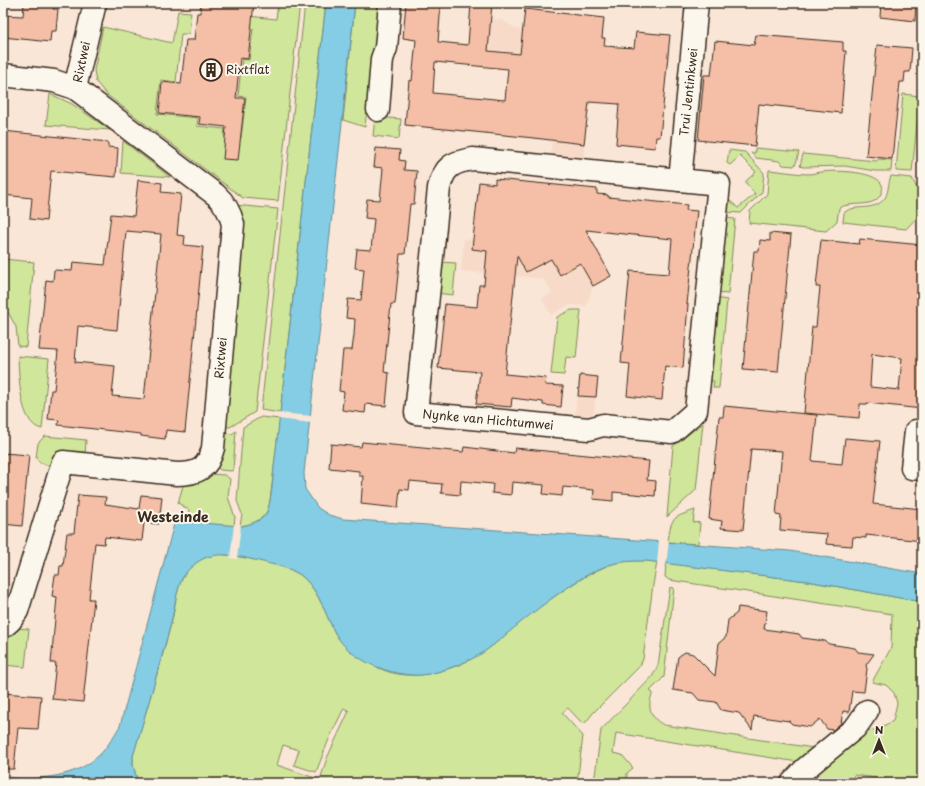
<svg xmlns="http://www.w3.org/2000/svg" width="925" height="786" viewBox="0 0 925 786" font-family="'Playpen Sans',sans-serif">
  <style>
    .built { fill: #f8dac8 }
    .green { fill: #cfe69b; stroke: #85885c }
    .water { fill: #84cde4; stroke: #678c95 }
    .pier { fill: #f9e6d7 }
    .building { fill: #f4bfa6; stroke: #3b2a1e; fill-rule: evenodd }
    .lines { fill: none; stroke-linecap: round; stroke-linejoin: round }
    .street-casing { stroke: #3b2a1e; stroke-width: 25 }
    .street { stroke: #fbf7ec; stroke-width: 22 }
    .labels { text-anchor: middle; stroke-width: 4; stroke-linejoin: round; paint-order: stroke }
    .street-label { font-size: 12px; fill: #3b2a1e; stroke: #fbf7ec }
    .poi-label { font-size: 12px; fill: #3b2a1e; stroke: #fbf7ec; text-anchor: start }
    .quarter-label { font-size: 14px; font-weight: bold; fill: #3b2a1e; stroke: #fbf7ec }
  </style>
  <rect width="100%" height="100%" fill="#f9e6d7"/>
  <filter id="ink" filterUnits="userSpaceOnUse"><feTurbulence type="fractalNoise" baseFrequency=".025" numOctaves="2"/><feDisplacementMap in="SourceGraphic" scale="8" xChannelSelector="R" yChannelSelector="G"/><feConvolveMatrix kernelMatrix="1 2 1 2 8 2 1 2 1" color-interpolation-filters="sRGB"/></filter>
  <g filter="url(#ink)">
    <g class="built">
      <polygon points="525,9 543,11 541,31 555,33 557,12 575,14 573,35 605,38 602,70 578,100 568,121 586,123 583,163 550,160 558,82 524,75 507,74 509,58 467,55 470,17 503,20 516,29 523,30"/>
      <polygon points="464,239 598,253 611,276 593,286 586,306 569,305 551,315 542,299 552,293 544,279 461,271"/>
      <polygon points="579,375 598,376 594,412 589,416 575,415"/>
    </g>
    <g class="green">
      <polygon points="278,3 300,3 278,201 243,198 107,95 96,82 94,70 103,27 172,43 178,11 191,12 189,34 181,34 176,82 161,80 157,114 198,118 197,126 225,129 224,136 241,138 246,97 238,96 242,59 249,60 253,29 238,27 239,15 276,19"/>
      <polygon points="305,3 326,3 280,413 261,410"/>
      <polygon points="355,3 383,3 379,47 373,48 365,127 343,120"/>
      <polygon points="50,94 72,104 110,130 46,125"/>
      <polygon points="903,94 920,96 912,172 896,171"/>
      <polygon points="375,117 401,119 399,139 373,136"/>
      <polygon points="123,141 170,177 121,173"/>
      <polygon points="755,148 799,152 796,163 794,166 783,165 779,161 756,158 751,153 755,153"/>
      <polygon points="729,150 745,152 764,173 762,192 741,213 724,212 728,199 738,208 755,194 746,183 746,181 756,172 740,156 730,165 727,163"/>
      <polygon points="803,154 876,161 879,159 892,160 891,171 875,171 845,166 803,167 800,166"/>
      <path d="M769,170C782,171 796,174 809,174C813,174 817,172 821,172C834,170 898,170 879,197C872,208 850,201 839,208L837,221L826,231L749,223L750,211L767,194Z"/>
      <path d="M891,176L912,178L922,199V212L906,229L843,222L844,213C854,203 874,213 885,198C889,191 888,183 891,176Z"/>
      <polygon points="234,205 278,209 255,412 230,427 222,426"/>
      <polygon points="723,218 735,219 728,294 716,293"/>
      <polygon points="3,259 34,262 26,347 18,346 16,327 8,312 3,305"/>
      <polygon points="439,262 456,263 453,295 436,293"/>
      <polygon points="715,298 727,300 719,388 713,388 714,381 707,381"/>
      <polygon points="571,310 581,310 576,358 566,357 564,375 551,374 557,317"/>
      <path d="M18,356L49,359L42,429C19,425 19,375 18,356Z"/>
      <path d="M261,417L280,419L270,501C269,505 268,510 266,513C261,521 249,525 240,526L242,514L237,501L243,427Z"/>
      <polygon points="703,423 696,490 667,517 673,446"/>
      <polygon points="236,431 233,470 232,471 220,470 216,466 221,433 232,434"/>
      <polygon points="45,436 86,440 85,456 56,452 52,466 40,463 36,458 38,443"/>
      <polygon points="210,474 225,475 230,479 228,497 235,517 234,526 187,522 189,510 178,503 184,482"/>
      <path d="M695,510L693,522L700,523L698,544L668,542C671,517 672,518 695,510Z"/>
      <path d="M218,554C239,556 290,564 304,578C319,592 326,615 335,633C338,638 344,642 348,646C367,662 380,673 406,675C431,677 462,666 483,652C498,643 511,629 525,618C551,599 579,577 609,565C624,560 642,560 657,562L653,585L643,659L640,666L593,713L586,722L583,724L568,708L562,713L583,736L577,783H319L327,758L349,711L344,708L329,739L316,772L294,765L299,750L283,745L277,765L315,778L314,783H138L133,765V756C146,711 160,666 172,620C176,604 176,585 187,571C195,561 206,556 218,554Z"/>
      <polygon points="666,563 807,581 922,602 922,783 913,783 854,775 852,783 801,783 862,731 875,730 893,721 897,703 894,693 886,685 872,682 891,648 892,614 669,580 665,577"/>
      <path d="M670,587L674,588L664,677L650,691L653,693C646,706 651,719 664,725L820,749L804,763L616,733L613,753L622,755L633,768L627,773V783H594L601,730L652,677L658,665Z"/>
      <polygon points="17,628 29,629 25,667 3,665 3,636"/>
    </g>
    <path class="water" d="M326,3H355L304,473L305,489L318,508L329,515L343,519L790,551L922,574V602L807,581L646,561C634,561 621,561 609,565C581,575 549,600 525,619C511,630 498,642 484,652C469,662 440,673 422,675C392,677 350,661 335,633C326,616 319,591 304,578C293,568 278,566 263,562C240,557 212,547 193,566C187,570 182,577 180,584C175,597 174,613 170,627C158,670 146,713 133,756V765L138,783H3V777C33,780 72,779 96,758C106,750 113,737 120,726L174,524L187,522L241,526C249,525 261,521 266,514C271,505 273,478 274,467Z"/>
    <g class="pier">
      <polygon points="278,413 312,416 311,423 278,419"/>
      <polygon points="234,524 241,524 237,559 230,558"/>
      <polygon points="659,539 669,540 666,565 657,564"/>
    </g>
    <g class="building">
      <polygon points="24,3 54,3 53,9 58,9 56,31 51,31 50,42 3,37 3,15 23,16"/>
      <polygon points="201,3 254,3 248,59 240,58 236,98 245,98 238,160 223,159 226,127 199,124 200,117 159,113 162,82 181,84 186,40 194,40 197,13 200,13"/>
      <path d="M406,3H441L438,42L468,45L471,3H492L488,51L520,54L525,9L604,18L602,38H605L604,46L634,48L636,32L670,35L660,137H656L655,148L616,144L619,104L589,102L584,144L534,138L405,125L409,80L412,81L416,40L403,38ZM435,62L508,69L505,100L433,93Z"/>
      <polygon points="881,3 916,3 915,21 880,17"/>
      <polygon points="756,35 843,42 843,51 846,51 841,113 759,104 755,146 698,140 704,75 711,75 715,41 754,45"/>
      <polygon points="877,45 912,48 910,72 905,72 904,82 900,82 892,159 866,156"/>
      <polygon points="3,131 108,142 108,147 118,148 116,177 51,171 46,221 30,219 32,198 3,195"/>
      <polygon points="376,148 400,150 399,160 405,161 404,170 417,171 414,204 410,204 405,254 400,254 395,304 391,304 384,372 389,373 386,406 366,404 365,413 342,410 344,392 339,391 343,350 352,350 354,335 355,319 346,318 348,299 361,300 364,269 355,268 357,249 371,250 374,219 365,218 367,199 380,200 383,168 374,167"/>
      <polygon points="495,179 597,189 597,194 608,195 608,197 687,205 686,210 697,211 687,304 688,304 683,368 665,366 662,400 627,396 630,364 621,363 630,271 669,274 672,239 586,230 611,276 593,286 580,263 560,275 551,259 526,272 517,256 505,374 546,378 545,385 563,386 561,407 543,405 543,402 512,398 511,407 476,404 480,372 438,368 445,304 477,307 479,285 484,285 487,251 472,249 479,182 495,184"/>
      <path d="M138,180L162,183L161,192L181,194L177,235L185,236L184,245L203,247L185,432L166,430L165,439L141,436V434L58,425L59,420L48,419L51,390H54L58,351L39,350L46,280L53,281L54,270L72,271L73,262L105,265L111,214L134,216ZM126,231L161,234L144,399L112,396L115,366L75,362L78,326L117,330Z"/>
      <polygon points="770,233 791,235 778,372 743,369 754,251 759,251 760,240 770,241"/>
      <path d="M860,239L922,245V409L867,403V404H860L859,418L804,413L812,327H816L820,287H816L821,240L859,244ZM872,354L902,358L899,390L870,387Z"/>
      <polygon points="580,375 598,377 596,397 578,396"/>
      <polygon points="724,406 817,415 812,461 842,464 845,438 880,441 873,504 922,509 922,541 866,535 866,538 853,537 852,546 826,544 827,534 780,530 781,516 776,515 782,451 751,449 743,530 721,528 722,521 709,519 719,417 723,417"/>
      <polygon points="362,442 463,452 464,447 514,453 515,448 649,461 647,480 656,481 655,496 613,492 613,501 593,499 594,490 563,487 562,496 543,494 544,485 512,482 511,495 492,493 493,484 461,481 460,495 441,493 442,484 410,481 409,490 400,489 398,508 361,504 363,476 359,476 359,471 329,468 331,444 361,447"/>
      <polygon points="3,453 29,455 22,526 3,524"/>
      <polygon points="78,495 106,497 105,504 139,509 141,495 162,497 159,524 144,523 142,541 105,537 104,544 95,543 89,599 94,599 83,702 52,699 56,663 51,663 57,597 52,596 55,575 59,575 60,566 63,566 67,533 74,533"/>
      <polygon points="738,607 767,611 764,629 799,634 802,638 825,641 829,644 855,648 858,652 874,654 866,665 867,669 864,692 852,691 849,712 843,711 841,723 833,730 827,729 820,719 810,727 792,724 789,721 754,716 752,730 739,713 721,710 716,702 699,700 693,693 673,690 678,657 685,652 693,654 715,676 719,643 726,637 728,620 737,613"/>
      <polygon points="3,693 41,696 38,729 18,728 14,769 3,769"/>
    </g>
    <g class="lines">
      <g class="street-casing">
        <g id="street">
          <path d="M3,75L54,81L75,88L216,195C225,203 230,212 233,224L213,448C208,469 197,474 177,474L63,462L17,611L10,621L3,627"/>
          <polyline points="75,88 95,3"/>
          <polyline points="378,110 382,59 386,48 390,3"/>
          <path d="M473,159L719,184L696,411L672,432L603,425L589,429L416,413L439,188C444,167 452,162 473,159Z"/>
          <polyline points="680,180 697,3"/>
          <polyline points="922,432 916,431 912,468 922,469"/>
          <polyline points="792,783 805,769 856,727 867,711"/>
        </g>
      </g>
      <use href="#street" class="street"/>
    </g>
  </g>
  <defs>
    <g id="building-ring" transform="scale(1.15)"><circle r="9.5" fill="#fbf7ec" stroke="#3b2a1e" stroke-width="1.5"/><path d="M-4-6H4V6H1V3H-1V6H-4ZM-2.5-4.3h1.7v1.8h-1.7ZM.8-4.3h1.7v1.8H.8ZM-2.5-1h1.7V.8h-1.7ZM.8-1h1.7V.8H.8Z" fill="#3b2a1e"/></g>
  </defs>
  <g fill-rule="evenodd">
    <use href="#building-ring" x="211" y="70"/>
  </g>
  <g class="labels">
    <g class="street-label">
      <text transform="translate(82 62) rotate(-78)" y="4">Rixtwei</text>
      <text transform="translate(689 92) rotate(-84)" y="4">Trui Jentinkwei</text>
      <text transform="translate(221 358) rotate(-85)" y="4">Rixtwei</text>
      <text transform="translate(488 420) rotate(5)" y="4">Nynke van Hichtumwei</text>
    </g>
    <g class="poi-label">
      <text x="226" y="74">Rixtflat</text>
    </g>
    <g class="quarter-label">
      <text x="173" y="522">Westeinde</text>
    </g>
  </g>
  <rect width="925" height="786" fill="none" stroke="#fbf7ec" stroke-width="16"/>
  <rect x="8" y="8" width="909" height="770" fill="none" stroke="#3b2a1e" stroke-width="1.5" filter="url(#ink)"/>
  <g transform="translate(879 740)" stroke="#fbf7ec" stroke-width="3" paint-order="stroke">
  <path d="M0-3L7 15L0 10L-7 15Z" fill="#3b2a1e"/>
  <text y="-6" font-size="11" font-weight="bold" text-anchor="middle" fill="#3b2a1e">N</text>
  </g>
</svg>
